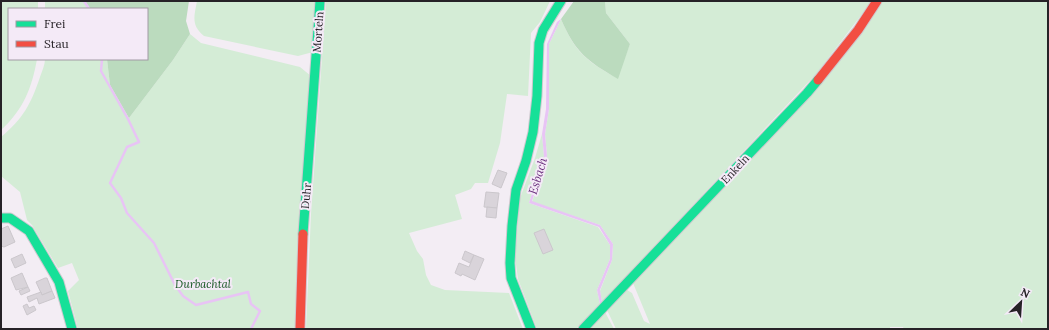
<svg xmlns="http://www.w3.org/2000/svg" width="1049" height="330" viewBox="0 0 1049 330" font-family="Lora,serif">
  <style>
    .green { fill: #d4ecd6 }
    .forest { fill: #bbdbbe }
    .water { fill: #e8c4f5 }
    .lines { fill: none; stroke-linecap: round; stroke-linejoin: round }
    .stream { stroke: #e8c4f5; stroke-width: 2.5 }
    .building { fill: #d9d4da; stroke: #cbc7cc }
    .fast-casing { stroke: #cec9cf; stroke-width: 11 }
    .jam-casing { stroke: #cec9cf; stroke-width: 11 }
    .fast { stroke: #16e098; stroke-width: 9 }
    .jam { stroke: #f24e42; stroke-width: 9 }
    .labels { text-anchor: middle; stroke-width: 4; stroke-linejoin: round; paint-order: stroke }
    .street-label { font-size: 11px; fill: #262227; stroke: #f4eaf7 }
    .park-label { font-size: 11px; font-style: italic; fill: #11541d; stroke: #f4eaf7 }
    .water-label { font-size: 12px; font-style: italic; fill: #692e7c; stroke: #f4eaf7 }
  </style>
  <rect width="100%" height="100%" fill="#f3edf4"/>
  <g class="green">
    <path d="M1,1H38V9H9V59H37C32,88 23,110 1,130Z"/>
    <rect x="45" y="1" width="56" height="8"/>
    <path d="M197,1H315L313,52L298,56L204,36C191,25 194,17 197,1Z"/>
    <polygon points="326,1 550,1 540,22 531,33 528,96 507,94 500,143 488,183 475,183 471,189 455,195 462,219 409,233 417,251 423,259 426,275 431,285 445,290 509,293 523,329 306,329 311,214"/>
    <path d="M605,1H872L816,74L602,302L600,291L612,260L613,244L600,225L532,202L547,156L545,134L549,109V44L561,19C575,52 586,61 617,78L630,44L606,13Z"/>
    <polygon points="881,1 1048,1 1048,329 904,329 903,327 890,327 890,329 616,329 607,310 627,290 632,293 644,321 650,324 633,283"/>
    <path d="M190,34L201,43L300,67L311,76L296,329H78L68,291L79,280L72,263L58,268L32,225L27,220L20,192L1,176V137C23,119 31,104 40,77C42,71 45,65 45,59H107L110,85L129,118L173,60Z"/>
    <polygon points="542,134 544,156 529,203 598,227 610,245 610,259 597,290 600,304 576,329 537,329 518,279 515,257 520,198 535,158"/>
    <polygon points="605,312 614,329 589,329"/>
  </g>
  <g class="forest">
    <polygon points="85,1 189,1 186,21 190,34 173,60 129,118 110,85 107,59 147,59 147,9 91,9"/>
    <path d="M574,1H605L606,13L630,44L618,79C587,61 575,52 561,19Z"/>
  </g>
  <polygon class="water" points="561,19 549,44 549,109 545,134 547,156 532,201 600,225 613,244 612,260 600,290 602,302 600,304 597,290 610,259 610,245 599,227 529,203 544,156 542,134 546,109 547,44 557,22"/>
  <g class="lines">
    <g class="stream">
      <polyline points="84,1 89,9"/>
      <polyline points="102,59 101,71 128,119 139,142 127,147 110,183 121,198 127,213 154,243 175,285 183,296 196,305 248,292 251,304 260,311 251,329"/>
    </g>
  </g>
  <g class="building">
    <polygon points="498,170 507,173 501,188 492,184"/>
    <polygon points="486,192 499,193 497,208 484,207"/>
    <polygon points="487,207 497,208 496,218 486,217"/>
    <polygon points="8,226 15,242 4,247 1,246 1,229"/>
    <polygon points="544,229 553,250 543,254 534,233"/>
    <polygon points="465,251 474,255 470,263 462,259"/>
    <polygon points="22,254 26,263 15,268 11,259"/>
    <polygon points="474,255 484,259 475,280 462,274 461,276 455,273 459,263 469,267"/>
    <polygon points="22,273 28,287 16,290 11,278"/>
    <polygon points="45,278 47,278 52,291 42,295 36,282"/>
    <polygon points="28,287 30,291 21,295 19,291"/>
    <polygon points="52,291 55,298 39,304 37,298 29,302 27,297 41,292 42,295"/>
    <polygon points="27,304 29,308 34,306 36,310 27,315 23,306"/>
  </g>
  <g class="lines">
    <g class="fast-casing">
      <g id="fast">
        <polyline points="1,218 10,218 29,231 59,282 72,329"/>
        <polyline points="303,234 320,1"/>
        <polyline points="531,329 511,278 510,263 512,226 516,190 526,161 533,132 537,96 539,43 543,30 561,1"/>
        <polyline points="583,329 807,93 818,80"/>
      </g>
    </g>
    <g class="jam-casing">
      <g id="jam">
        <polyline points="818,80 858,30 877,1"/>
        <polyline points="300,329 303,234"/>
      </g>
    </g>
    <use href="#fast" class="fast"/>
    <use href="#jam" class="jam"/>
  </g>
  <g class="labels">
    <g class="street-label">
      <text transform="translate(318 32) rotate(-86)" y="4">Morteln</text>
      <text transform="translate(735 169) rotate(-47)" y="4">Enkeln</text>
      <text transform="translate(306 196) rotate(-85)" y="4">Duhr</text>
    </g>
    <g class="park-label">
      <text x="203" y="288">Durbachtal</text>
    </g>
    <g class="water-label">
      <text transform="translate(538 176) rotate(-73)" y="4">Esbach</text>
    </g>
  </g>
  <rect width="1049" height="330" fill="none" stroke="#262227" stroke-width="4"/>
  <rect x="8" y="8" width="140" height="52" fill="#f4eaf7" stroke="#a29aa4"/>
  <rect x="16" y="21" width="20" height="6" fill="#16e098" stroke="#a29aa4"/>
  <text x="44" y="28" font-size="12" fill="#262227">Frei</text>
  <rect x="16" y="41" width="20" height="6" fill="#f24e42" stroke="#a29aa4"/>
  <text x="44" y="48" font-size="12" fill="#262227">Stau</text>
  <g transform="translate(1021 302) rotate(25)" stroke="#f4eaf7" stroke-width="3" paint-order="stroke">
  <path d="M0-3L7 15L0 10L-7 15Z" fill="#262227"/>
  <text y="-6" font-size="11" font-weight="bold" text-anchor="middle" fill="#262227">N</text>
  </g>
</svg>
